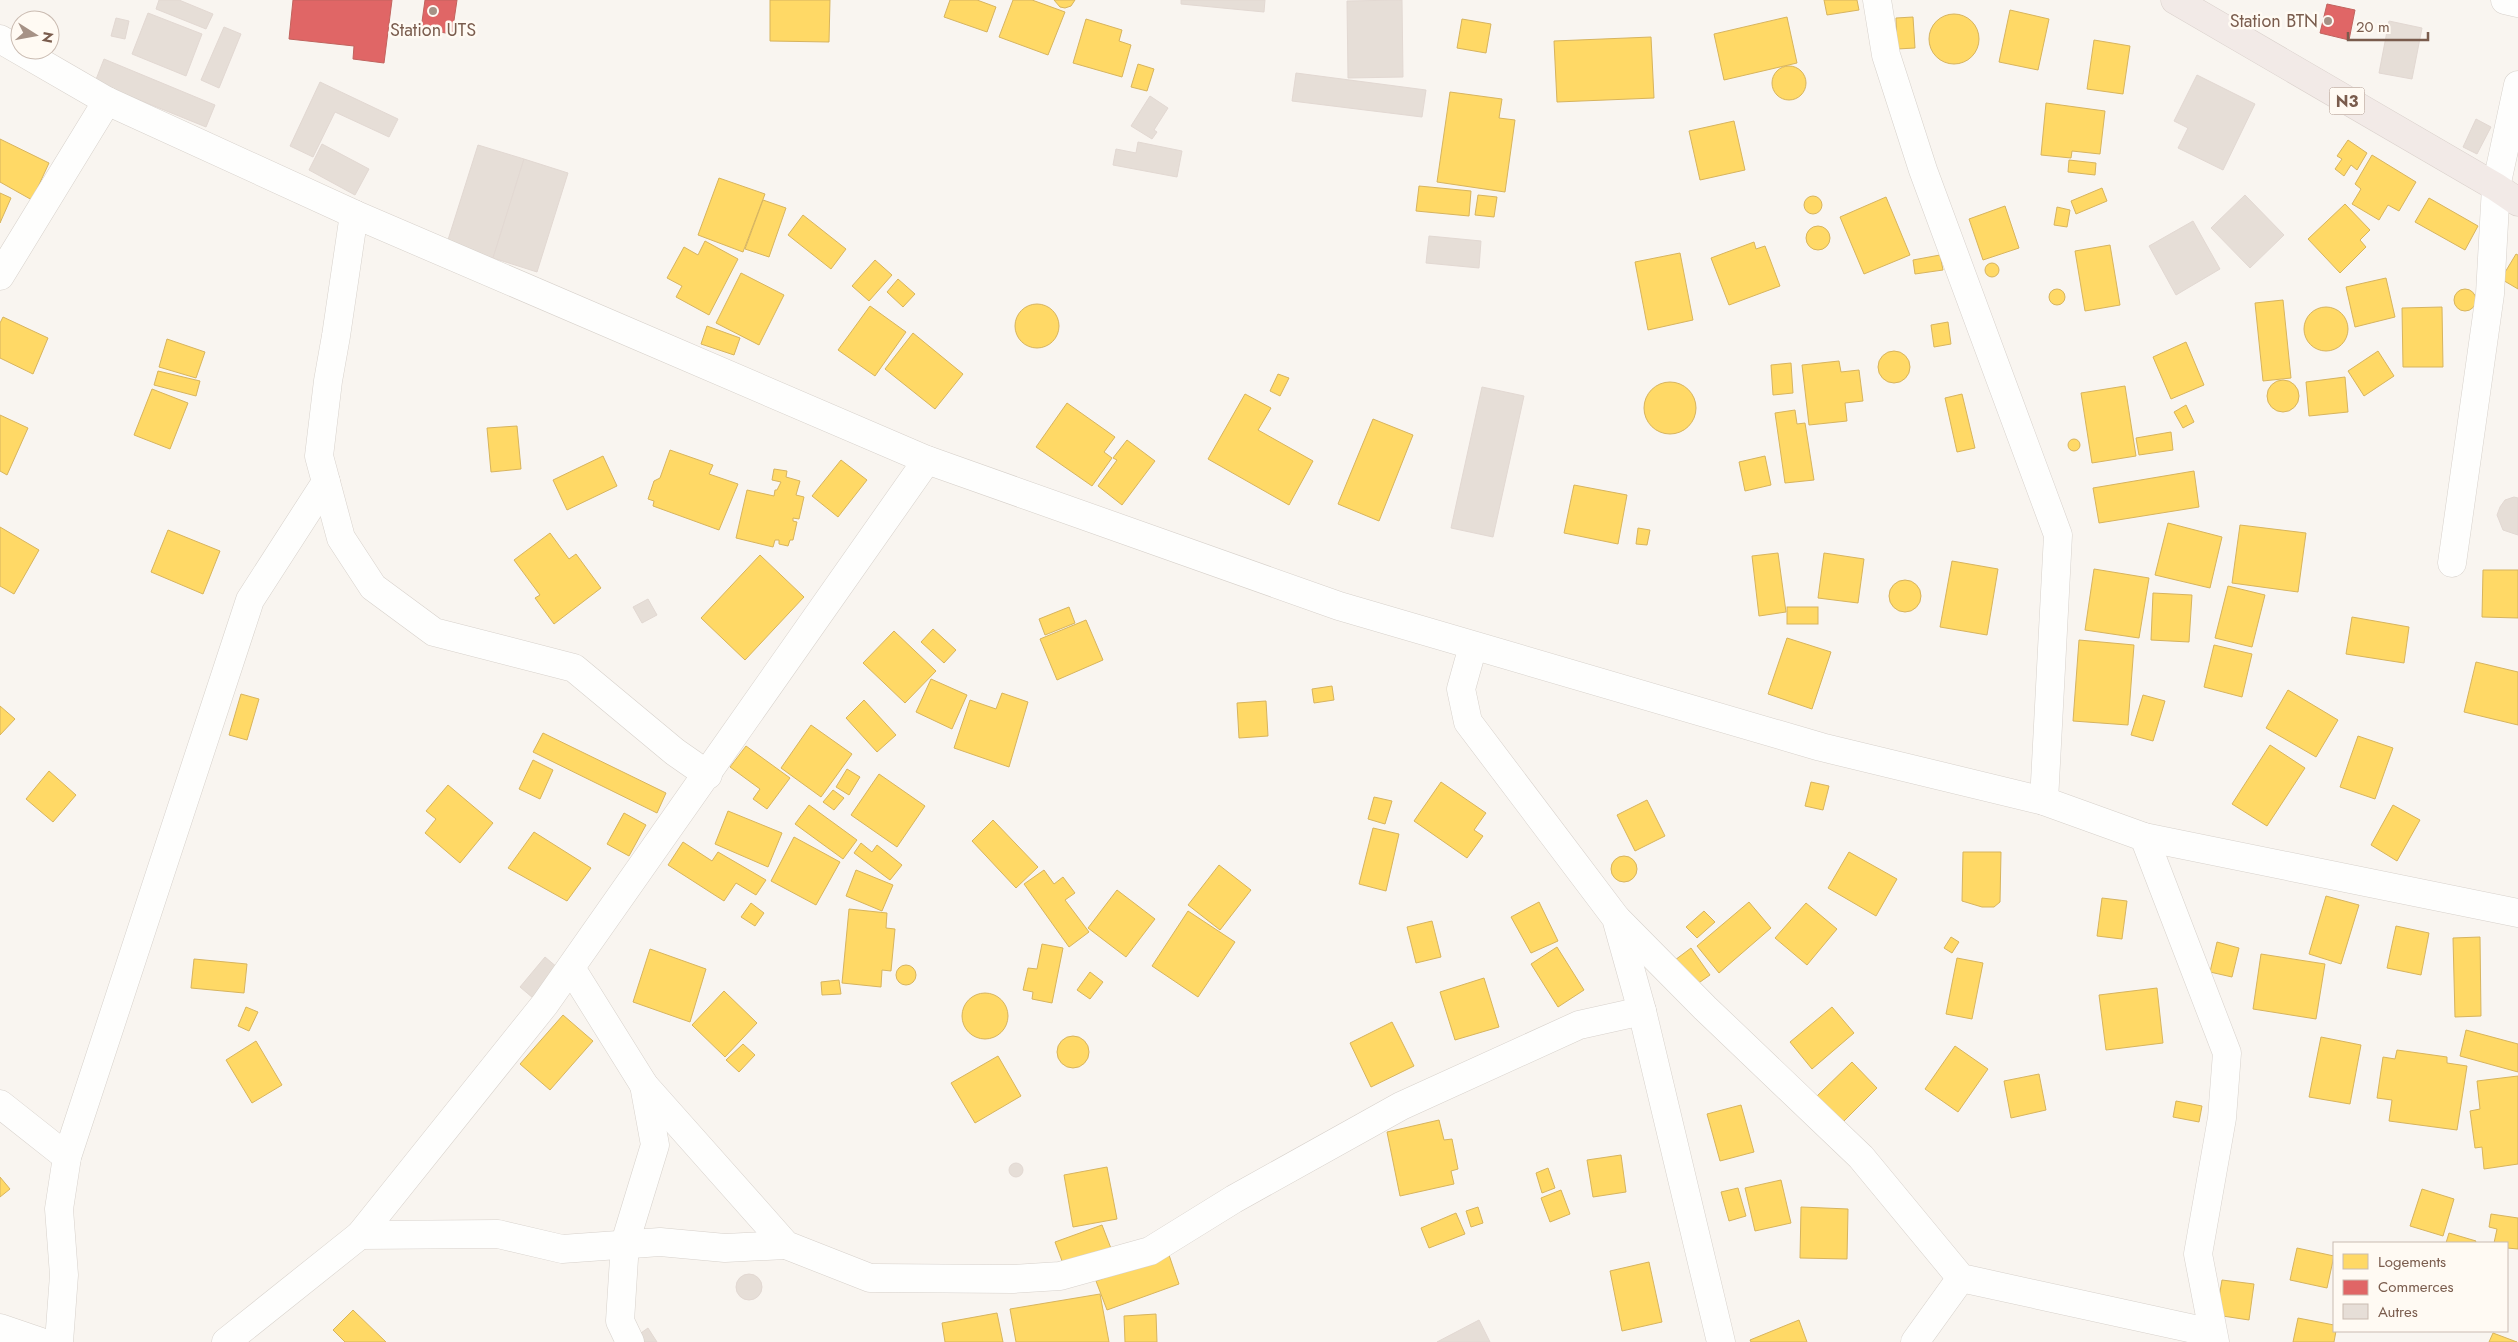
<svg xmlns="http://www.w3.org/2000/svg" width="2518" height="1342" viewBox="0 0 2518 1342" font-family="Jost,sans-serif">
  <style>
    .homes { fill: #ffd966; stroke: #d7b45e }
    .shops { fill: #e06666; stroke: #c1635e }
    .building { fill: #e6ded7; stroke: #e2d8d2 }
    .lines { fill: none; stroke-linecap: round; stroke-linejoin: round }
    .street-casing { stroke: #d7d1cb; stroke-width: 29 }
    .highway-casing { stroke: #dad1cc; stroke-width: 29 }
    .street { stroke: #fefefd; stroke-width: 28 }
    .highway { stroke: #f2eae7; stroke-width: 28 }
    .poi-dot { fill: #a69286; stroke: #fffaf3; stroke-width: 2 }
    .labels { text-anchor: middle; stroke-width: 5; stroke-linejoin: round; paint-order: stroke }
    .shield { fill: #fffaf3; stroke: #a28b7f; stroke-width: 1 }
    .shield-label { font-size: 16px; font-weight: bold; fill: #7a5c4d }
    .poi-label { font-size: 18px; fill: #7a5c4d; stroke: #fffaf3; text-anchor: end }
  </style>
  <rect width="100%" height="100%" fill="#f9f5f0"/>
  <g class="homes">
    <polygon points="770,0 830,0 829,42 770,41"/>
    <polygon points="950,0 977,0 996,7 987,32 944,17"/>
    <polygon points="1013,0 1032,0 1065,12 1048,55 999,37"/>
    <polygon points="1054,0 1075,0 1071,6 1065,8 1060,7"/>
    <polygon points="1824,0 1857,0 1859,10 1827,15"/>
    <polygon points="2010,10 2049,19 2038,70 1999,62"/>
    <circle cx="1954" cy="39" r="25"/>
    <polygon points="1787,17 1797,63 1724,80 1714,34"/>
    <polygon points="1913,17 1915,48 1897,49 1896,18"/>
    <polygon points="1086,19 1122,30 1119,41 1131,45 1122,77 1073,63"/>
    <polygon points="1462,19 1491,24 1486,53 1457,48"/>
    <polygon points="1651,37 1654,98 1557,102 1554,41"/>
    <polygon points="2094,40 2130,46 2123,94 2087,89"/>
    <polygon points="1138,64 1154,69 1147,91 1131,87"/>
    <circle cx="1789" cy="83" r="17"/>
    <polygon points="1450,92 1502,99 1499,118 1515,120 1505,192 1437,182"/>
    <polygon points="2046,103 2105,111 2100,154 2072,151 2071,158 2041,155"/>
    <polygon points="1734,121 1745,170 1700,180 1689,131"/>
    <polygon points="0,139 49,163 32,200 0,182"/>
    <polygon points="2348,140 2367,153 2357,170 2351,165 2344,176 2335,169 2342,159 2337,156"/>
    <polygon points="2372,155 2416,182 2399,211 2388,205 2379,220 2352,204 2361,189 2355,184"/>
    <polygon points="2069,160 2096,163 2095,175 2068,172"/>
    <polygon points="719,178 765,194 743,252 698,235"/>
    <polygon points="1419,186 1471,191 1469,216 1416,211"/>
    <polygon points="2102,188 2107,201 2076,214 2071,201"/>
    <polygon points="0,193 11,198 0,223"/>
    <polygon points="1478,195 1497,197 1494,217 1475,215"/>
    <circle cx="1813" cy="205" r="9"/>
    <polygon points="1886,197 1910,255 1864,274 1840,217"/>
    <polygon points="2429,198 2478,226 2465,250 2415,222"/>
    <polygon points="763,200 786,208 769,257 745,249"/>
    <polygon points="2345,204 2370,230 2360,240 2366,247 2340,273 2308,239"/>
    <polygon points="2005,206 2019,248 1983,260 1969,219"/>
    <polygon points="2057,207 2070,210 2067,227 2054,225"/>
    <polygon points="803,215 846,249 831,269 788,235"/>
    <circle cx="1818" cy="238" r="12"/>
    <polygon points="705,241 738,259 709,315 676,297 682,286 667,278 684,247 698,255"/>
    <polygon points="1754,242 1756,249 1765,246 1780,286 1729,305 1711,258"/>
    <polygon points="2110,245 2120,305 2085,311 2075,251"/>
    <polygon points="1680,253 1693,320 1648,330 1635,262"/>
    <polygon points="2516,254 2518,255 2518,289 2501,279"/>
    <polygon points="1940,255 1943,270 1915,274 1913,260"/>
    <polygon points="875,260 892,275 869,301 852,286"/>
    <circle cx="1992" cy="270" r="7"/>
    <polygon points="741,273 784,295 759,345 716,323"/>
    <polygon points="2386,278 2395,317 2355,327 2346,287"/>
    <polygon points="898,279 915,294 903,307 887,292"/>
    <circle cx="2057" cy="297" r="8"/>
    <circle cx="2465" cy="300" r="11"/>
    <polygon points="2283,300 2291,378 2263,381 2255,303"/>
    <circle cx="1037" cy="326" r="22"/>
    <polygon points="870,306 906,332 875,376 838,350"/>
    <circle cx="2326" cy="329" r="22"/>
    <polygon points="2442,307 2443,367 2403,367 2402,308"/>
    <polygon points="3,317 48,338 33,374 0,358 0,323"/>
    <polygon points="1948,322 1951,344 1934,347 1931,325"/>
    <polygon points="707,326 740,338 734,355 701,344"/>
    <polygon points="913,333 963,374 935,409 885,369"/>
    <polygon points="167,339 205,352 196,378 159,367"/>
    <polygon points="2186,342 2204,385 2171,399 2153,357"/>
    <polygon points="2378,351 2394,376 2364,396 2348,371"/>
    <circle cx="1894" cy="367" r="16"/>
    <polygon points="1839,361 1841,372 1859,370 1863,401 1845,403 1847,421 1809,425 1802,365"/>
    <polygon points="1791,363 1793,393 1773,395 1771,365"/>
    <polygon points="158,371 200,381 196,396 154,385"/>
    <polygon points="1278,374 1289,378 1280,396 1270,391"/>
    <polygon points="2345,377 2348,412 2309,416 2306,382"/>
    <circle cx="2283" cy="396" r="16"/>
    <circle cx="1670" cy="408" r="26"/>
    <polygon points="2125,386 2136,456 2092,463 2081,393"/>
    <polygon points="152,389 188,403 170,449 134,435"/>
    <polygon points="1245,394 1271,408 1258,430 1313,461 1289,505 1208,459"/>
    <polygon points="1962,394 1975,448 1957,452 1945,398"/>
    <polygon points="1067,403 1115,437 1104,452 1112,458 1092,486 1036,447"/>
    <polygon points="2186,405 2194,422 2183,428 2174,412"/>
    <polygon points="1795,410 1797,424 1805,423 1814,480 1785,483 1775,413"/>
    <polygon points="0,415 28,428 7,475 0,471"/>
    <polygon points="1373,419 1413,435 1379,521 1338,504"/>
    <polygon points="517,426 521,469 491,472 487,428"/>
    <polygon points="2171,432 2173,450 2139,455 2136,438"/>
    <circle cx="2074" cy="445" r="6"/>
    <polygon points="1127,440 1155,461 1122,505 1098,486 1117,460 1113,458"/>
    <polygon points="670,450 713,465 709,474 738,484 719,530 653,506 654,501 648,499 654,481 660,478"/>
    <polygon points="603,456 617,486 567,510 553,480"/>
    <polygon points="1765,456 1771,485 1745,491 1739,462"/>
    <polygon points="841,460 867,480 838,517 812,496"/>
    <polygon points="774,469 787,471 786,477 800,481 796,495 804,497 799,519 793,518 793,521 797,522 793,540 790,540 788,546 779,544 779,540 775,540 773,547 736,538 747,490 774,496 775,490 777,490 781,482 772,480"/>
    <polygon points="2194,471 2199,507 2099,523 2093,488"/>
    <polygon points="1574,485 1627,495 1618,544 1564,533"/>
    <polygon points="2168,523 2222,537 2210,588 2155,575"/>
    <polygon points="2240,525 2306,533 2298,592 2232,583"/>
    <polygon points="0,527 39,550 14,594 0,586"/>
    <polygon points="1638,528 1650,530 1647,545 1636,544"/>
    <polygon points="168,530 220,551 203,594 151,572"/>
    <polygon points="550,533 569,559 576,554 601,588 554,624 535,598 540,595 514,560"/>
    <polygon points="1778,553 1786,612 1759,616 1752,556"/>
    <polygon points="1824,553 1864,559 1858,603 1818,598"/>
    <polygon points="760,555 804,597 745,660 701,618"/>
    <polygon points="1952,561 1998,569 1987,635 1940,627"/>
    <polygon points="2094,569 2149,578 2139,638 2085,630"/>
    <polygon points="2483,570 2518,570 2518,618 2482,617"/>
    <circle cx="1905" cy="596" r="16"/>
    <polygon points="2228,586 2265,595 2252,647 2215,638"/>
    <polygon points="2153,593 2192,595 2189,642 2151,640"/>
    <polygon points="1069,607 1075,623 1045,635 1039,619"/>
    <rect x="1787" y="607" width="31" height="17"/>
    <polygon points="2352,617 2409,627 2404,663 2346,654"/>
    <polygon points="1086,620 1103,660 1057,680 1040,639"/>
    <polygon points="933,629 956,650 944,663 921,642"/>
    <polygon points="894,631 936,671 905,703 863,663"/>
    <polygon points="1787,638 1831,652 1812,709 1768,694"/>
    <polygon points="2079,640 2134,645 2128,725 2073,721"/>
    <polygon points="2214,645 2252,654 2242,697 2204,687"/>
    <polygon points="2476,662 2518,672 2518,725 2464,712"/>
    <polygon points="931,679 967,695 952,729 916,712"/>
    <polygon points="1332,686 1334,700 1314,703 1312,689"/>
    <polygon points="2288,690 2338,720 2316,757 2266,728"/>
    <polygon points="1002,693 1028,702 1009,767 954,748 970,700 996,709"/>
    <polygon points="241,694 259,699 247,740 229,735"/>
    <polygon points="2143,695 2165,701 2153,741 2131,735"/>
    <polygon points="864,700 896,735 877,752 846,718"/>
    <polygon points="1266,701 1268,736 1239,738 1237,703"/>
    <polygon points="0,706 15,719 0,735"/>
    <polygon points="811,725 852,754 821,797 781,768"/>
    <polygon points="543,733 666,793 657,813 533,752"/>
    <polygon points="2358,736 2393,748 2375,799 2340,787"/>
    <polygon points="2270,745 2305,768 2267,826 2232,804"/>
    <polygon points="746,746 790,778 767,809 753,799 760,789 730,767"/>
    <polygon points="533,760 553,770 540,799 519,789"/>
    <polygon points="847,769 860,777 849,795 836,787"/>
    <polygon points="49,771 76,795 53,822 26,799"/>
    <polygon points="879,774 925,806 897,847 851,815"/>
    <polygon points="1441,782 1486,813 1474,830 1483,836 1467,858 1414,821"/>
    <polygon points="1811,782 1829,786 1823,810 1805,806"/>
    <polygon points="448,785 493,823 460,863 425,833 436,819 426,811"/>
    <polygon points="833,790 844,798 834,810 823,802"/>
    <polygon points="1374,797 1392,801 1385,824 1368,819"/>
    <polygon points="1647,800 1665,836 1635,851 1617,815"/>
    <polygon points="809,805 857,840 843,859 795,824"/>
    <polygon points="2393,805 2420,820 2397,861 2371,845"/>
    <polygon points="728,811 782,833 768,867 715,844"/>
    <polygon points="624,813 646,825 629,856 607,844"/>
    <polygon points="993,820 1038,867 1016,888 972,841"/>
    <polygon points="1373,828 1399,834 1386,891 1359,884"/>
    <polygon points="534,832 591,868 567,901 508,868"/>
    <polygon points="794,837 840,862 816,905 771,881"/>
    <polygon points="683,842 712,861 718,852 766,880 756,895 736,883 724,901 668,865"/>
    <polygon points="861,843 872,852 877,845 902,865 890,880 854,853"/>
    <polygon points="1849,852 1897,879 1876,916 1828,888"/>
    <polygon points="1963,852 2001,852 2000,902 1994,907 1982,907 1962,901"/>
    <circle cx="1624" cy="869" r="13"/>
    <polygon points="1219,865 1251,890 1220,930 1188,905"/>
    <polygon points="856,870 893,885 882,911 846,896"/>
    <polygon points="1044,870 1054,884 1063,877 1075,893 1065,900 1089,932 1069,947 1024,884"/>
    <polygon points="1117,890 1155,919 1126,957 1088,928"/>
    <polygon points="2326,896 2359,905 2341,964 2309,954"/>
    <polygon points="2102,898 2127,901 2122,939 2097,936"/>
    <polygon points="1539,902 1558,941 1531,953 1511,917"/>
    <polygon points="1749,902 1771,928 1719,973 1697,946"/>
    <polygon points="751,903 764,913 755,926 741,917"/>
    <polygon points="1806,903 1837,929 1807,965 1775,938"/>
    <polygon points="849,909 887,913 886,928 895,929 891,971 882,970 881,987 842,983"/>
    <polygon points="1188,911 1235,942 1198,997 1152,966"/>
    <polygon points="1704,911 1715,922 1697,938 1686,927"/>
    <polygon points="1432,921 1441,957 1416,963 1407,927"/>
    <polygon points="2396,926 2429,933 2421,975 2387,968"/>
    <polygon points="1951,937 1959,942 1952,953 1944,948"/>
    <polygon points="2480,937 2481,1016 2455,1017 2453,938"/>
    <polygon points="2217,942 2239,948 2232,977 2210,972"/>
    <polygon points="1042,944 1063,948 1052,1003 1032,999 1033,992 1023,990 1028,968 1037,969"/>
    <polygon points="1557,947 1584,990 1558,1007 1531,964"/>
    <polygon points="1691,948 1710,975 1693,987 1675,960"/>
    <polygon points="650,949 706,969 690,1022 633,1002"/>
    <polygon points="2261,954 2325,964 2316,1019 2253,1009"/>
    <polygon points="1957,958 1983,963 1972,1019 1946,1014"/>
    <polygon points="194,959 247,964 244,993 191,988"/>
    <circle cx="906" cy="975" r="10"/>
    <polygon points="1090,972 1103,982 1090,999 1077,990"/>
    <polygon points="1484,978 1499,1027 1455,1040 1440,992"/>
    <polygon points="839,980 841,994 822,995 821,982"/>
    <polygon points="2157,988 2163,1043 2106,1050 2099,995"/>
    <polygon points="724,991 757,1023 725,1057 692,1025"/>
    <circle cx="985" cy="1016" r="23"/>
    <polygon points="246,1007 258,1012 249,1031 238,1026"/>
    <polygon points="1832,1007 1854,1033 1812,1069 1790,1042"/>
    <polygon points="563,1015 593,1041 550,1090 520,1064"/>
    <polygon points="1392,1022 1414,1066 1371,1087 1350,1043"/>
    <polygon points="2466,1030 2518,1044 2518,1072 2460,1056"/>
    <circle cx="1073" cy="1052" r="16"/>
    <polygon points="2321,1037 2361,1045 2350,1104 2309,1097"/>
    <polygon points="256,1041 282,1085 252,1103 226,1060"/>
    <polygon points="743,1044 755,1055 739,1072 726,1060"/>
    <polygon points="1955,1046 1988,1069 1958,1112 1925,1089"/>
    <polygon points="2397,1050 2447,1057 2447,1063 2467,1066 2457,1130 2389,1121 2392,1100 2377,1098 2383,1057 2395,1059"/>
    <polygon points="998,1056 1021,1096 975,1123 951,1083"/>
    <polygon points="1852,1062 1877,1088 1842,1123 1817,1096"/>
    <polygon points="2039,1074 2046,1110 2011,1118 2004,1081"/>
    <polygon points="2518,1076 2518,1164 2484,1169 2482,1147 2475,1148 2470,1111 2480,1109 2477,1081"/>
    <polygon points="2176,1101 2202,1106 2199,1122 2173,1117"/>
    <polygon points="1741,1105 1754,1152 1720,1161 1707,1114"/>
    <polygon points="1439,1120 1444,1140 1452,1139 1458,1169 1451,1171 1454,1184 1400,1196 1387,1132"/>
    <polygon points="1621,1155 1626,1192 1593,1197 1587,1160"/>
    <polygon points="1107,1167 1117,1219 1073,1227 1064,1175"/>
    <polygon points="1548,1168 1555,1188 1542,1193 1536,1173"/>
    <polygon points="0,1177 10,1189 0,1197"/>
    <polygon points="1781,1180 1791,1223 1755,1231 1745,1188"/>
    <polygon points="1738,1188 1746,1216 1729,1221 1721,1192"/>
    <polygon points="2422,1189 2454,1199 2443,1236 2410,1226"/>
    <polygon points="1561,1190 1570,1214 1550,1222 1541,1198"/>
    <polygon points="1478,1207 1483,1223 1471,1227 1466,1211"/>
    <polygon points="1801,1207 1848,1209 1847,1259 1800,1258"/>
    <polygon points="1456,1213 1465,1234 1429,1248 1421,1228"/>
    <polygon points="2491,1214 2518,1218 2518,1249 2507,1248 2507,1243 2494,1243 2497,1229 2489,1227"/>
    <polygon points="1102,1225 1112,1251 1065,1269 1055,1242"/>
    <polygon points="2449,1233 2476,1241 2475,1243 2446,1243"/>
    <polygon points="2297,1248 2334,1256 2327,1288 2290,1280"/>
    <polygon points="1169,1255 1179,1284 1107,1310 1096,1281"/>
    <polygon points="1649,1262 1662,1322 1622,1331 1610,1271"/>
    <polygon points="2222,1280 2254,1284 2249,1320 2216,1315"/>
    <polygon points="1100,1294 1109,1342 1016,1342 1010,1309"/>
    <polygon points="353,1310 386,1342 345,1342 333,1330"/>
    <polygon points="997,1313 1003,1342 945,1342 942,1323"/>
    <polygon points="1156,1314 1157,1342 1125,1342 1124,1316"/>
    <polygon points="2298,1318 2334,1325 2334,1331 2336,1331 2334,1342 2293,1342"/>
    <polygon points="1799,1320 1807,1342 1751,1342 1750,1340"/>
    <polygon points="2493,1333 2517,1342 2489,1342"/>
  </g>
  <g class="shops">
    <polygon points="293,0 392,0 384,63 353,59 354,46 289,39"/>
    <polygon points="425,0 457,0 452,34 421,29"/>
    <polygon points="2327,4 2355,10 2349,40 2320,33"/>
  </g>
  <g class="building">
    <polygon points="159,0 179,0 213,14 206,29 156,9"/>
    <polygon points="1181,0 1265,0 1264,12 1181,4"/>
    <polygon points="1402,0 1403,77 1348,78 1347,1"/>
    <polygon points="148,13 202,34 186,76 132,54"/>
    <polygon points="116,18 129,21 125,39 111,36"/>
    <polygon points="2389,21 2422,28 2412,79 2379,73"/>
    <polygon points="224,27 241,34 219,88 201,80"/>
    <polygon points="104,59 215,105 206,127 95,82"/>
    <polygon points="1296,73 1426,90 1422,117 1292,101"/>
    <polygon points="2197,75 2255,104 2223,170 2178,148 2188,128 2174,121"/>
    <polygon points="320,82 398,119 389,137 335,112 313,157 290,146"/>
    <polygon points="1150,96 1168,108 1154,130 1157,132 1152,139 1131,126"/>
    <polygon points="2476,119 2491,127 2477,154 2463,147"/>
    <polygon points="1138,142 1182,151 1177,177 1113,165 1116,149 1136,153"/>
    <polygon points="322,144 369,169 355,195 309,170"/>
    <polygon points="478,145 524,159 493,258 447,243"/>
    <polygon points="524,159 568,173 537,272 493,258"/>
    <polygon points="2245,195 2284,235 2250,268 2211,228"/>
    <polygon points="2193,221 2220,269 2176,295 2149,246"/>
    <polygon points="1429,236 1481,241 1479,268 1426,263"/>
    <polygon points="1482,387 1524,396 1493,537 1451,528"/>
    <polygon points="2514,497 2518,498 2518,535 2503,530 2497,515 2500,507 2505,500"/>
    <polygon points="648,599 657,615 642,623 633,607"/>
    <polygon points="545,957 558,968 533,998 520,987"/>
    <circle cx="1016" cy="1170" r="7"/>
    <circle cx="749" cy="1287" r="13"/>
    <polygon points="1479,1320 1490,1342 1437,1342"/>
    <polygon points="648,1328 657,1342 643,1342 638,1335"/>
  </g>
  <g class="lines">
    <g class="street-casing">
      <g id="street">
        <polyline points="1877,0 1886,55 1923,170 2058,535 2044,801"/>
        <polyline points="2505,0 2518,3"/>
        <polyline points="0,39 107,101 354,214 927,460 1339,606 1821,747 2044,801 2144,837 2518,913"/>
        <polyline points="354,214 336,336 328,381 319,456 341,538 373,587 434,632 574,668 675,752 708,775"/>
        <polyline points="0,276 107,101"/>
        <polyline points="2452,563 2490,294 2496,187 2518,85"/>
        <polyline points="1473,646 1461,689 1468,722 1616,918 1642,1011 1721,1342"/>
        <polyline points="2144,837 2227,1053 2222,1118 2198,1254 2215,1342"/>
        <polyline points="1617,919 1705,1008 1861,1157 1961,1278 2212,1333"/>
        <polyline points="571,968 644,1085 786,1245 870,1278 875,1278 1013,1279 1060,1276 1150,1251 1234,1199 1401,1106 1579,1025 1642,1011"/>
        <polyline points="0,1104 67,1157"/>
        <polyline points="360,1235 498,1234 562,1249 660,1242 725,1248 786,1245"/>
        <polyline points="0,1328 41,1342"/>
        <polyline points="59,1342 64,1275 59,1209 67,1157 250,600 326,482"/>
        <polyline points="226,1342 360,1235 545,1004 927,460"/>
        <polyline points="630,1342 620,1321 625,1243 655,1145 644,1085"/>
        <polyline points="1915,1342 1961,1278"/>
      </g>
    </g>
    <g class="highway-casing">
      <polyline id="highway" points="2175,0 2496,187 2518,202"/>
    </g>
    <use href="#street" class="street"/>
    <use href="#highway" class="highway"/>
  </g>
  <g class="poi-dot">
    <circle cx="433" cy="11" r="5"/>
    <circle cx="2328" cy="21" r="5"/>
  </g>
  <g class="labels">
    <rect class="shield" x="2329.5" y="87.5" width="35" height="27" rx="4"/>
    <g class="shield-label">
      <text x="2347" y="107">N3</text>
    </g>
    <g class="poi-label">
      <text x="2318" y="27">Station BTN</text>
      <text x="433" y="36" text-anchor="middle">Station UTS</text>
    </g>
  </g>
  <rect x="2333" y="1242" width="175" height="90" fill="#fffaf3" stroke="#cabbb1"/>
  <rect x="2343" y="1254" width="25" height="15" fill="#ffd966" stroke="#cabbb1"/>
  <text x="2378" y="1267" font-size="15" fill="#7a5c4d">Logements</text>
  <rect x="2343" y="1280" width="25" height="15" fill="#e06666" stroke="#cabbb1"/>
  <text x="2378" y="1292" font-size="15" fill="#7a5c4d">Commerces</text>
  <rect x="2343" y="1304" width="25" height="15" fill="#e6ded7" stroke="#cabbb1"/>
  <text x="2378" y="1317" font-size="15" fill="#7a5c4d">Autres</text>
  <g transform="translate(35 35) rotate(101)"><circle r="24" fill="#fffaf3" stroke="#cabbb1"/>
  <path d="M0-4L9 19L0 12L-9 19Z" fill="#a69286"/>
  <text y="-8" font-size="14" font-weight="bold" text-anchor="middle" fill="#7a5c4d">N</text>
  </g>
  <path d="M2348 32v8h80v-8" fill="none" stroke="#7a5c4d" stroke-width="2.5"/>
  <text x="2356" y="32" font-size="15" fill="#7a5c4d" stroke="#fffaf3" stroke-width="4" paint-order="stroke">20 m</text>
</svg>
